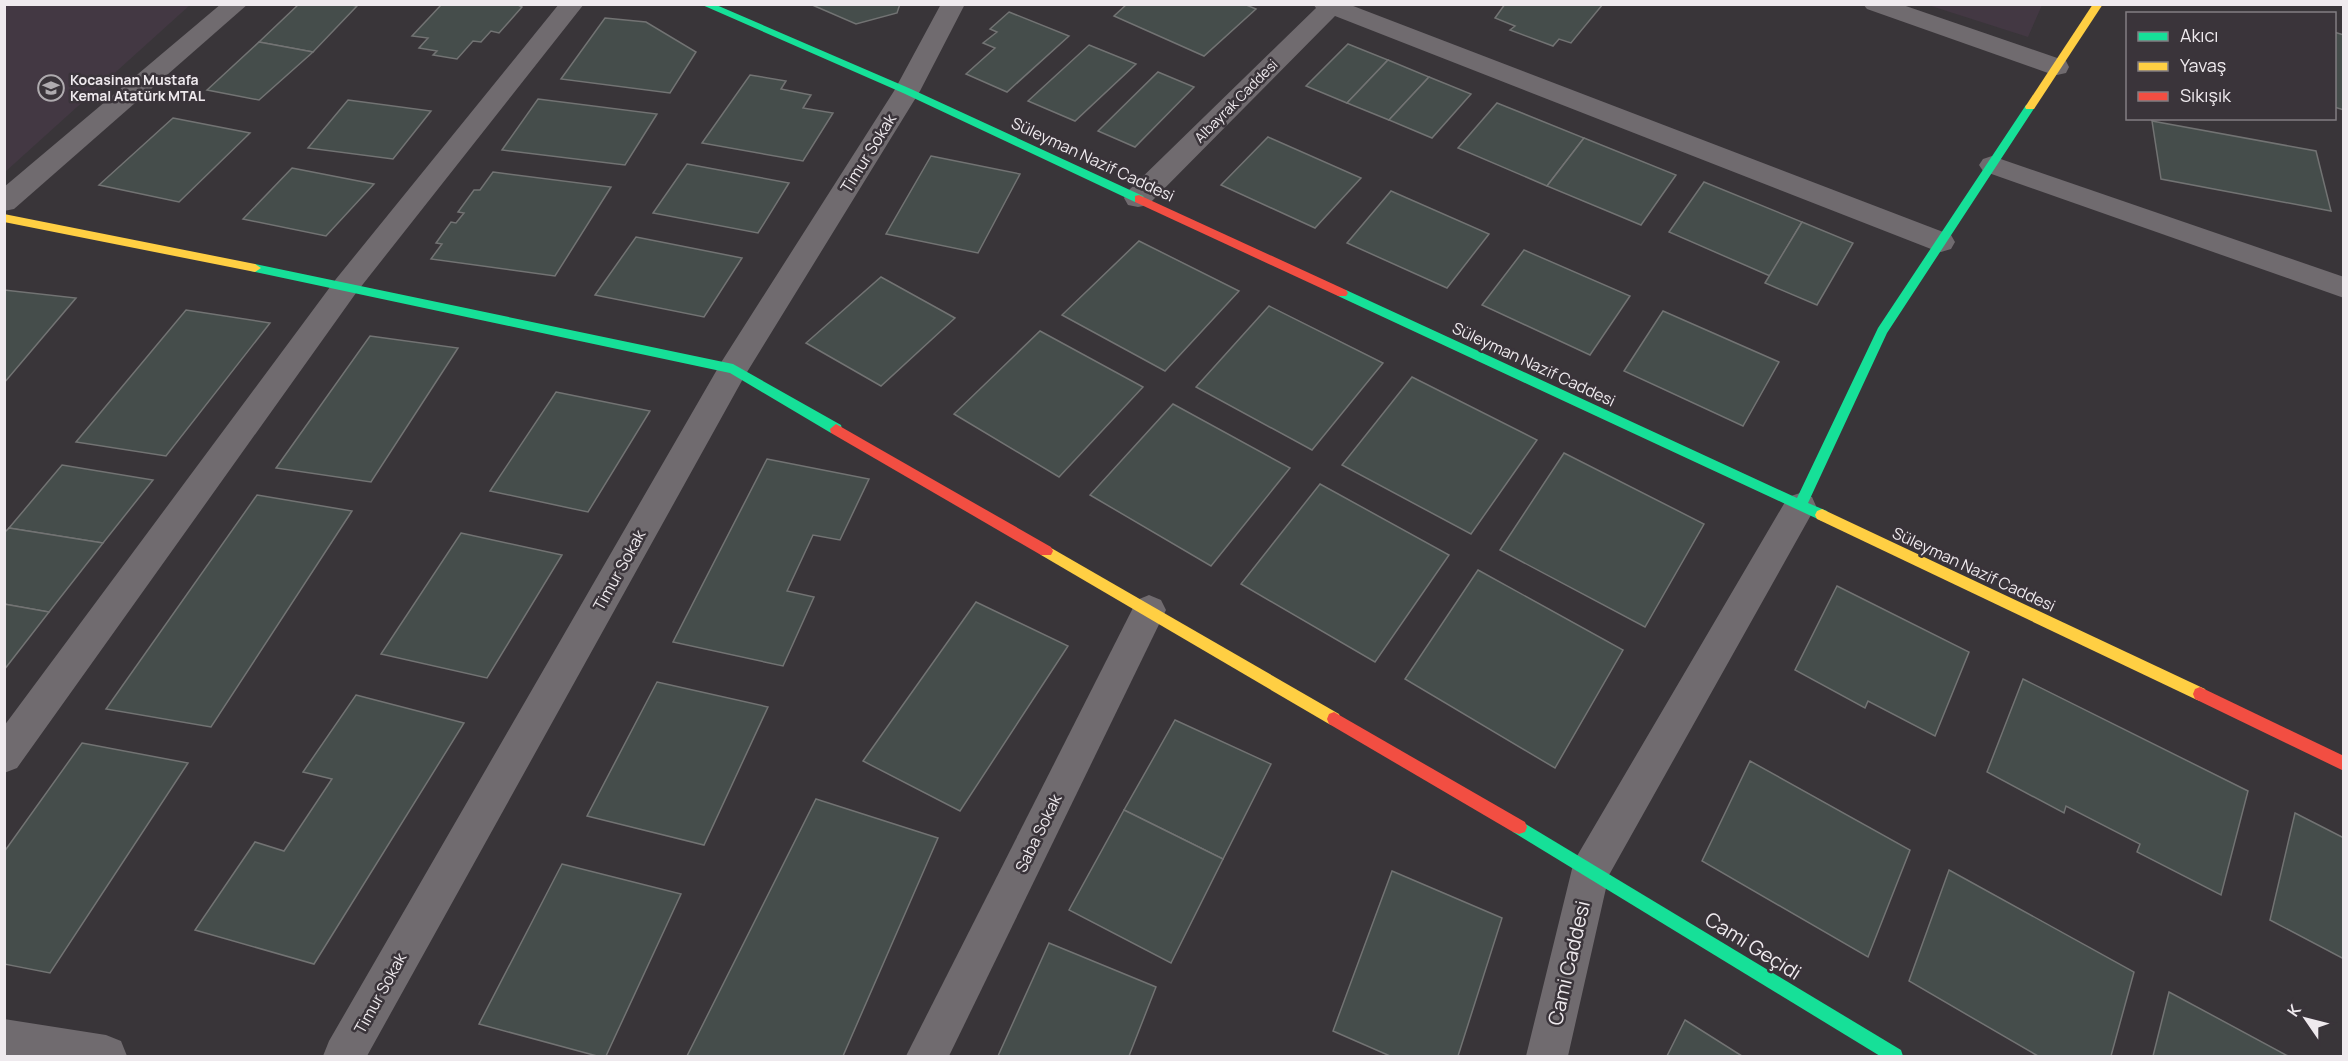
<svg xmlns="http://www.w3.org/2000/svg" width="2348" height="1061" viewBox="0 0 2348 1061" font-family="Manrope,sans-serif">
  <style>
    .built { fill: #433843 }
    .building { fill: #454d4b; stroke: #727373; stroke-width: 1.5 }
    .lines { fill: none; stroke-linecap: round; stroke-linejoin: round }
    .street { fill: #706b6f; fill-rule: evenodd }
    .fast { fill: #16e098; fill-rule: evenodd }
    .slow { fill: #ffcf43; fill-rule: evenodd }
    .jam { fill: #f24e42; fill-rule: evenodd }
    .labels { text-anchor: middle; stroke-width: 5; stroke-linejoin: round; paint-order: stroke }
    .far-poi-label { font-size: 14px; font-weight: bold; fill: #efeaee; stroke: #3a343a; text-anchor: start }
    .far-street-label { font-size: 14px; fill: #efeaee; stroke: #3a343a }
    .street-label { font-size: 16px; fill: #efeaee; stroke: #3a343a }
    .near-street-label { font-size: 20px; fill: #efeaee; stroke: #3a343a }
  </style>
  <rect width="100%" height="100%" fill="#393539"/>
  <g class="built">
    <polygon points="5,4 190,4 190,5 5,172"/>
    <polygon points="1928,5 2042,4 2042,5 2028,37"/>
  </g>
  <g class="building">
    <polygon points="299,4 346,4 357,6 313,52 259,42"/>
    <polygon points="442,4 516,4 522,7 499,33 491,31 481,42 473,41 457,59 433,55 437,51 419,48 428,38 412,36"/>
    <polygon points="810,4 900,4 897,13 856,24"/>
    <polygon points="1127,4 1244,4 1256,9 1204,56 1114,16"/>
    <polygon points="1505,4 1603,4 1571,43 1559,39 1553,46 1510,30 1515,26 1495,18"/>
    <polygon points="1009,12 1069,36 1007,92 966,74 995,48 983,43 997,32 990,29"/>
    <polygon points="605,18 646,22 696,52 670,93 561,79"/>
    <polygon points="2334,32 2344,35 2344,110 2334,107"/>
    <polygon points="259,42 313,52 259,100 207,90"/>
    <polygon points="1348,44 1388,60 1347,103 1306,86"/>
    <polygon points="1089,45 1136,64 1075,121 1028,101"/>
    <polygon points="1388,60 1429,77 1389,120 1347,103"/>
    <polygon points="1158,72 1194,87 1135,147 1098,131"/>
    <polygon points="750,75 786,81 781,89 811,95 803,108 833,113 803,161 702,143"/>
    <polygon points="1429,77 1471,94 1432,138 1389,120"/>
    <polygon points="538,99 657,114 625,165 502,150"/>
    <polygon points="348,100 431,111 393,159 308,148"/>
    <polygon points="1497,103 1584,138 1547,186 1458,148"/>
    <polygon points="173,118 250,133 179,202 99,185"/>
    <polygon points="2152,121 2316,151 2331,211 2161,179"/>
    <polygon points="1268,137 1361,178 1315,228 1221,185"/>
    <polygon points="1584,138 1676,175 1641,225 1547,186"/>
    <polygon points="931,156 1020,174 978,253 886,234"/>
    <polygon points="687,164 789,183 758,233 653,213"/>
    <polygon points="292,168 374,184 326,236 243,219"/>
    <polygon points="493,172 611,187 555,276 431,259 442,244 436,243 451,222 456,223 464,213 458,212 474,190 480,190"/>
    <polygon points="1704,182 1802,222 1770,276 1669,232"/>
    <polygon points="1391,191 1489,234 1447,288 1347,243"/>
    <polygon points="1802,222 1853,243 1817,305 1765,283"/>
    <polygon points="636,237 742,258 704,317 595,295"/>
    <polygon points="1139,241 1239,291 1165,371 1062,315"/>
    <polygon points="1524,250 1630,296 1590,355 1482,305"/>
    <polygon points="881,277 955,318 881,386 806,343"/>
    <polygon points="4,290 76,298 4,383"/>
    <polygon points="1269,306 1383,363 1312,450 1196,387"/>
    <polygon points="186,310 270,323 166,456 76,442"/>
    <polygon points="1663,311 1779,362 1743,426 1624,371"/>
    <polygon points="1040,331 1143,387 1059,477 954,414"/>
    <polygon points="370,336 458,348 371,482 276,468"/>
    <polygon points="1412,377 1537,440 1471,534 1342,465"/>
    <polygon points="556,392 650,411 588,512 490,491"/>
    <polygon points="1173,404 1290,468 1211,566 1090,495"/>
    <polygon points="1564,453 1704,524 1645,627 1500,550"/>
    <polygon points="767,459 869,479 840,540 813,535 787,591 814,597 783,666 673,642"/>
    <polygon points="62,465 153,480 103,543 9,528"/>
    <polygon points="1320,484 1449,555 1375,662 1241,584"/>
    <polygon points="257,495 352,511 211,727 106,709"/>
    <polygon points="9,528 103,543 49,612 4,604 4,533"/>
    <polygon points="461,533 562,555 487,678 381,654"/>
    <polygon points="1478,570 1623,650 1555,768 1405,679"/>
    <polygon points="1837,586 1969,652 1935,736 1868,701 1865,708 1795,670"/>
    <polygon points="976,602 1068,646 960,811 863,761"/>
    <polygon points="4,604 49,612 4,670"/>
    <polygon points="2023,679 2248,791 2221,895 2137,852 2140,844 2066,806 2064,813 1987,772"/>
    <polygon points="657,682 768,707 704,845 587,816"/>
    <polygon points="356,695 464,723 314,964 195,930 255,842 284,851 332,779 303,772"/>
    <polygon points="1175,720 1271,764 1223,859 1124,810"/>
    <polygon points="82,743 188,763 50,973 4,964 4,852"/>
    <polygon points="1750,761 1910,850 1868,957 1702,861"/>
    <polygon points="816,799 938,838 843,1056 687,1056"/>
    <polygon points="1124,810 1223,859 1171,963 1069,910"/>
    <polygon points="2295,813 2344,838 2344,959 2270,920"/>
    <polygon points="562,864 681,894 606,1056 597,1056 479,1024"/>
    <polygon points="1949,870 2134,972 2111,1056 2038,1056 1909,981"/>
    <polygon points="1392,871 1502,918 1458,1056 1390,1056 1333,1031"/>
    <polygon points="1049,943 1156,987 1129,1056 998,1056"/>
    <polygon points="2169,992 2288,1056 2153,1056"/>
    <polygon points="1685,1020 1742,1056 1667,1056"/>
  </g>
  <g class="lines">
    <g class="street">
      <polygon points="221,4 248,4 14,209 4,211 4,187"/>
      <polygon points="559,4 584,4 356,293 17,768 4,773 4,726 336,279"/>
      <polygon points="941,4 965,4 920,91 744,377 367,1056 323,1056 329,1041 722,361 894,91"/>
      <polygon points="1313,4 1348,4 1951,235 1955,242 1951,249 1941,252 1931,249 1335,16 1148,205 1138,207 1128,205 1124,198 1128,191 1316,8"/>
      <polygon points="1863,4 1900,4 2066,61 2069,67 2066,73 2057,75 2048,73 1867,9"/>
      <polygon points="1992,156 2344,277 2344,298 1983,171 1979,165 1983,159"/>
      <polygon points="1800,493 1812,497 1816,506 1609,875 1568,1056 1526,1056 1572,869 1577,856 1788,497"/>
      <polygon points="1149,595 1161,600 1166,610 949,1056 906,1056 1137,600"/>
      <polygon points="4,1019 106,1035 121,1041 127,1056 4,1056"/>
    </g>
    <g class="fast">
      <polygon points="700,4 714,4 911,89 1143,196 1145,199 1143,202 1135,202 903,93"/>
      <polygon points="2030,104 2035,107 1887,333 1808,503 1827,511 1829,515 1827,519 1822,521 1338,296 1336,293 1338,290 1346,290 1797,498 1878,328 2026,105"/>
      <polygon points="255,264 733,364 841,425 842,429 841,433 831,433 730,373 251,271 249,268 251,265"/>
      <polygon points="1519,820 1901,1050 1903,1056 1880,1056 1513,832 1511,827 1513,822"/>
    </g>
    <g class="slow">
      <polygon points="2093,4 2103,4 2034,109 2026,109 2025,107"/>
      <polygon points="4,214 255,264 261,268 255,272 4,222"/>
      <polygon points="1822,509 2205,689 2207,694 2205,699 2200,701 2195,699 1817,519 1815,515 1817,511"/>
      <polygon points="1046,545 1339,714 1341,719 1339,724 1334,726 1329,724 1041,555 1039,551 1041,547"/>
    </g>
    <g class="jam">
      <polygon points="1139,195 1346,290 1348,293 1346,296 1338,296 1135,202 1135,196"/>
      <polygon points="836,424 1051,547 1053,551 1051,555 1041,555 831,433 830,429"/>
      <polygon points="2200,687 2344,756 2344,771 2195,699 2193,694 2195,689"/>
      <polygon points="1334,712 1525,822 1527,827 1525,832 1519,834 1513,832 1329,724 1327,719 1329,714"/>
    </g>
  </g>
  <defs>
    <g id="school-ring" transform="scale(1.35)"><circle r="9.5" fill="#3a343a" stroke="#afabaf" stroke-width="1.5"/><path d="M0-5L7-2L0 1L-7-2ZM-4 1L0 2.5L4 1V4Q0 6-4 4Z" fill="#afabaf"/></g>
  </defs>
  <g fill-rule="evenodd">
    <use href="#school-ring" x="51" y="88"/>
  </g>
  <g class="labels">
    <g class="far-poi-label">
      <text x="70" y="85">Kocasinan Mustafa<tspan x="70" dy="16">Kemal Atatürk MTAL</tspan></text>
    </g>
    <g class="far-street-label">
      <text transform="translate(1236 101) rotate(-45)" y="5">Albayrak Caddesi</text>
    </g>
    <g class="street-label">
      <text transform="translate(868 153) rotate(-58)" y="6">Timur Sokak</text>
      <text transform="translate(1093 159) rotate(25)" y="6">Süleyman Nazif Caddesi</text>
      <text transform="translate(1534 364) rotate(25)" y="6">Süleyman Nazif Caddesi</text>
      <text transform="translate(1974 569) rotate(25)" y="6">Süleyman Nazif Caddesi</text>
      <text transform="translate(619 570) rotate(-61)" y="6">Timur Sokak</text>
      <text transform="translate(1038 833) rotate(-64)" y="6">Saba Sokak</text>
      <text transform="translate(380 993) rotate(-61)" y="6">Timur Sokak</text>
    </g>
    <g class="near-street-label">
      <text transform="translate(1753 946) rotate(32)" y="7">Cami Geçidi</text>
      <text transform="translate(1569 963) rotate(-77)" y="7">Cami Caddesi</text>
    </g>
  </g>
  <rect width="2348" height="1061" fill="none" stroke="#efeaee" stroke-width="12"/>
  <rect x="2126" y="12" width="210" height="108" fill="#3a343a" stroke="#827d82" stroke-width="1.5"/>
  <rect x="2138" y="32" width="30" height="9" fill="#16e098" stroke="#827d82" stroke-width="1.5"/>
  <text x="2180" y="42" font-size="18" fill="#efeaee">Akıcı</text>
  <rect x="2138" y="62" width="30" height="9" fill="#ffcf43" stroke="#827d82" stroke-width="1.5"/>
  <text x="2180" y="72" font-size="18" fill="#efeaee">Yavaş</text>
  <rect x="2138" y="92" width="30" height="9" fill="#f24e42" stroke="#827d82" stroke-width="1.5"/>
  <text x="2180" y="102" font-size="18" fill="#efeaee">Sıkışık</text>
  <g transform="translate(2306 1019) rotate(305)" stroke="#3a343a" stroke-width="4.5" paint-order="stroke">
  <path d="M0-4.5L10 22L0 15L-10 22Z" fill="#efeaee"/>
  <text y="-9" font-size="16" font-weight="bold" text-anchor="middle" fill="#efeaee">K</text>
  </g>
</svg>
